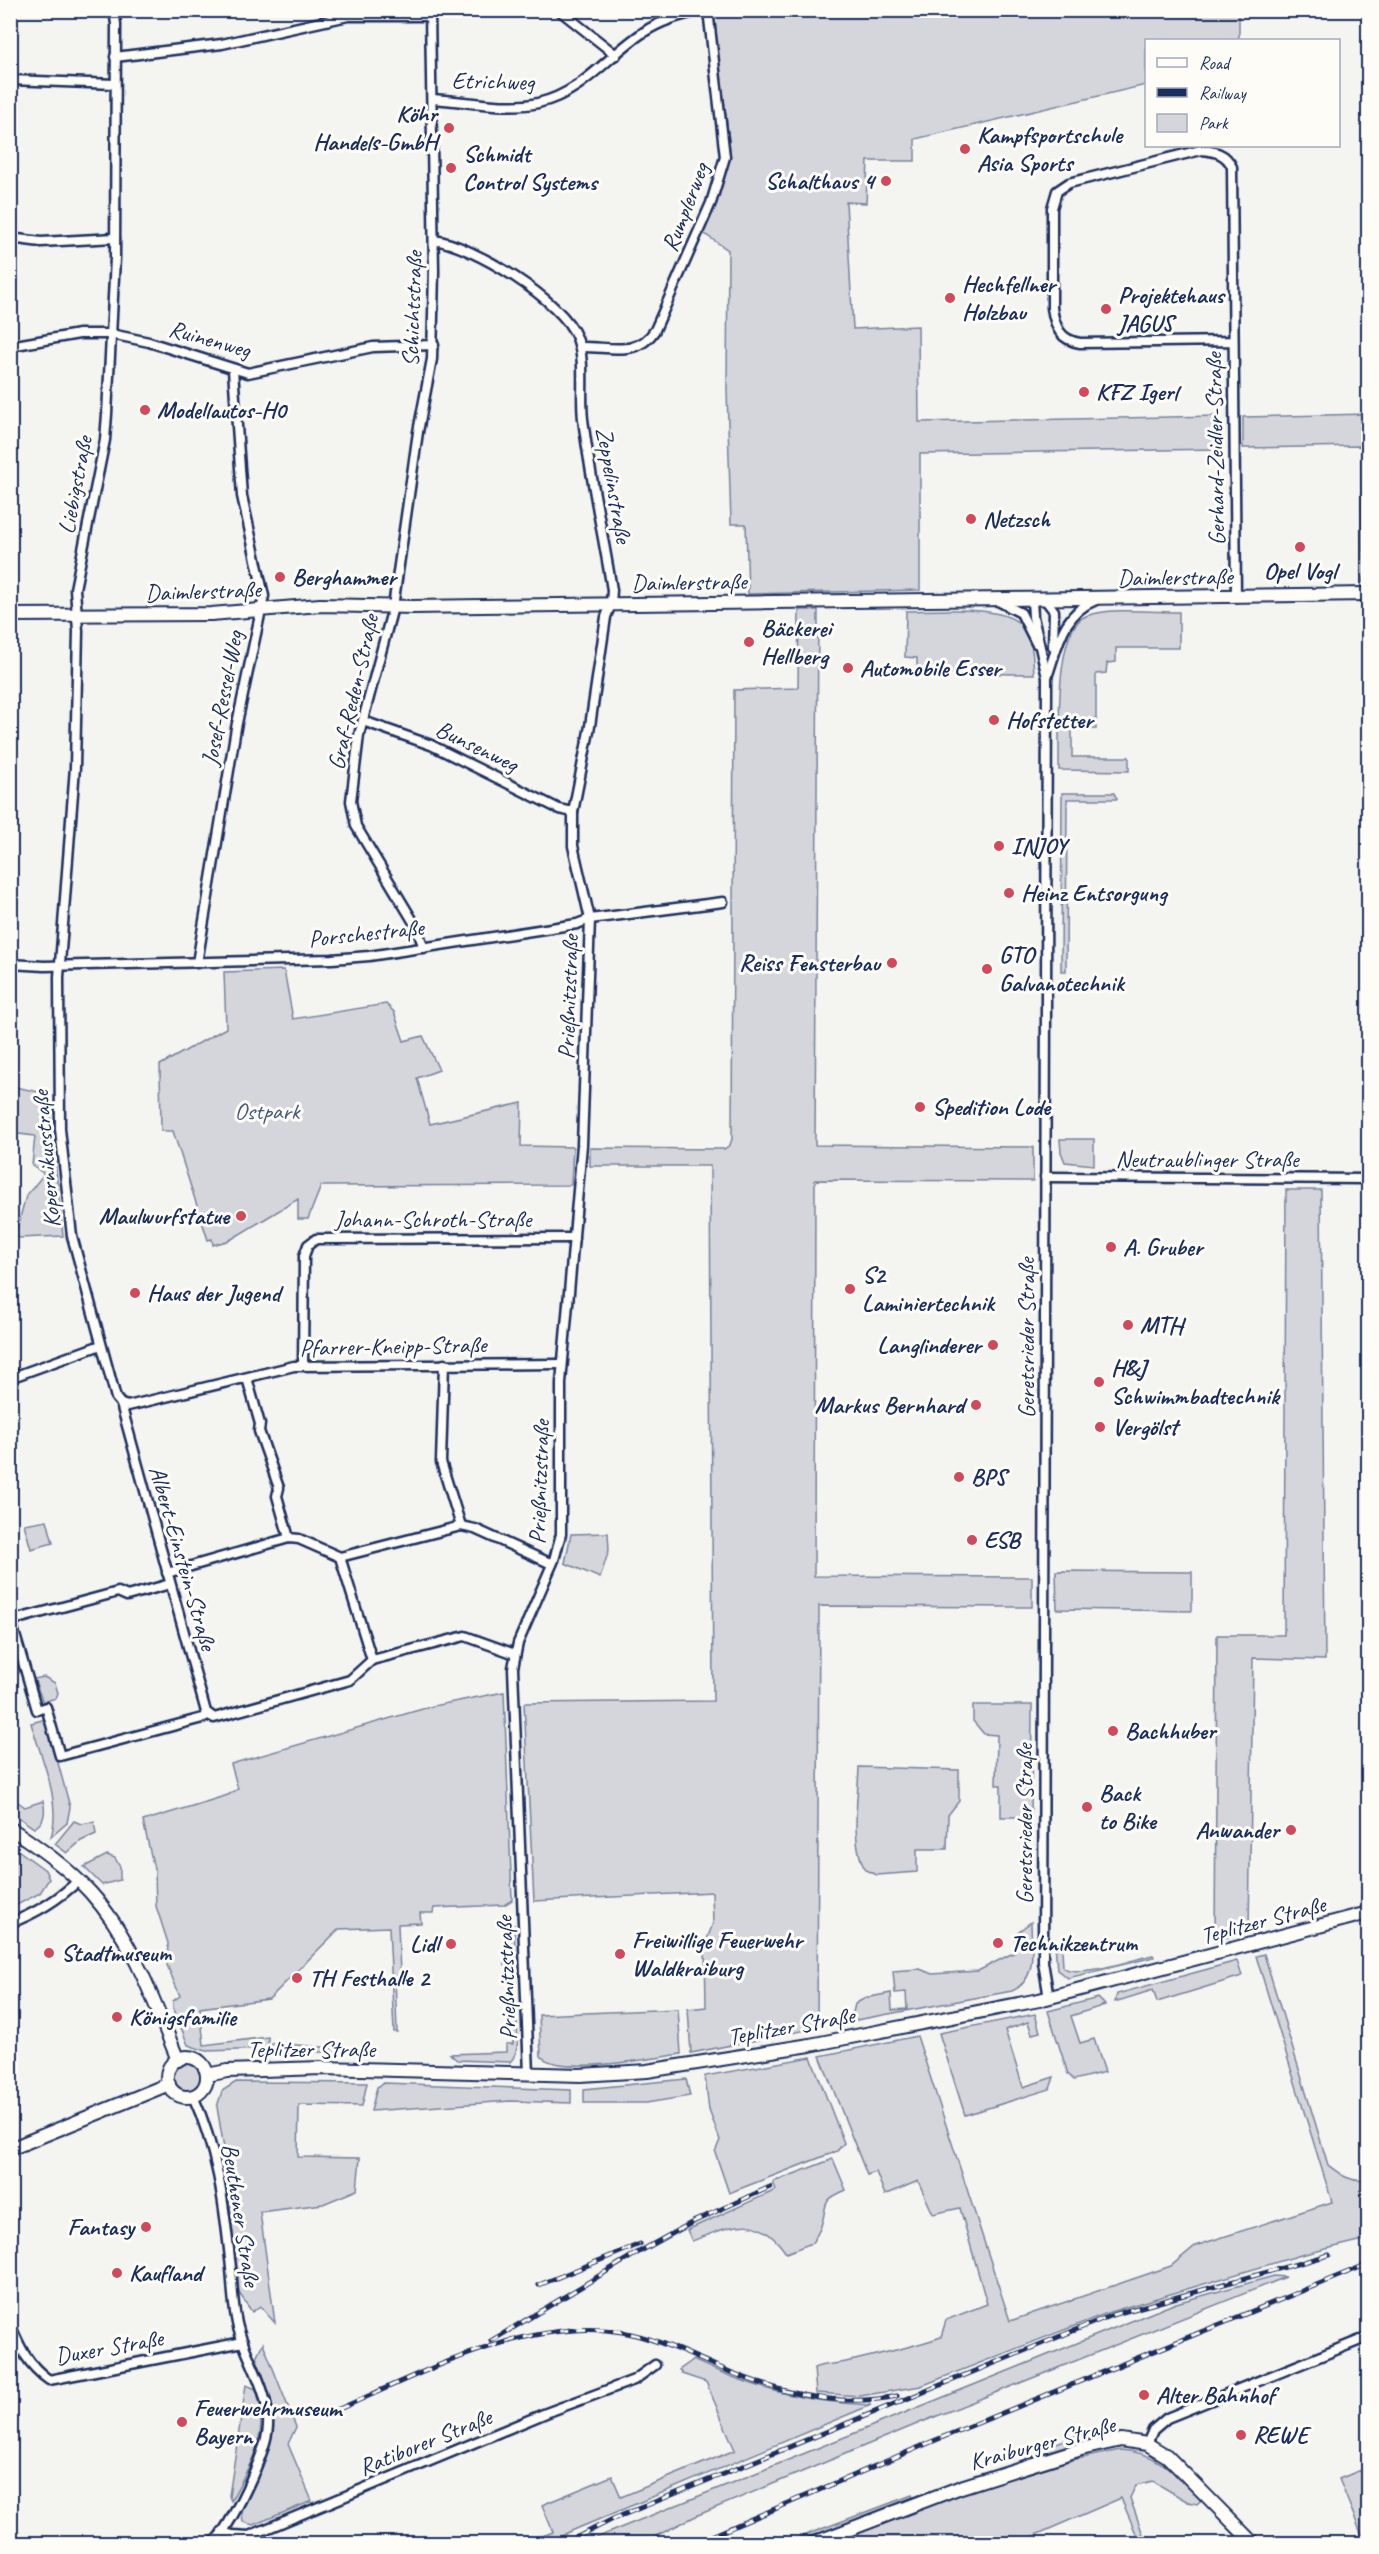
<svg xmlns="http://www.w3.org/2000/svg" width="1379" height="2554" viewBox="0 0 1379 2554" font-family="Caveat,sans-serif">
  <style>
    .green { fill: #d4d6db; stroke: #78829c; stroke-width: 1.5 }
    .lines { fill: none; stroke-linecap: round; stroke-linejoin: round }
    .street-casing { stroke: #1b2f5e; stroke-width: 13 }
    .secondary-casing { stroke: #1b2f5e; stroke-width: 16 }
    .street { stroke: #fdfcf7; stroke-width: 8 }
    .secondary { stroke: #fdfcf7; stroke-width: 12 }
    .rail-casing { stroke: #1b2f5e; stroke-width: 5 }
    .rail { stroke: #fdfcf7; stroke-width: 3; stroke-dasharray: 9; stroke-linecap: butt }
    .poi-dot { fill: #d1495b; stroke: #fdfcf7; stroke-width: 2 }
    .labels { text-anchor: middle; stroke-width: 6; stroke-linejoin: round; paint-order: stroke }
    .street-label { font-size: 24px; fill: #1b2f5e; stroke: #fdfcf7 }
    .poi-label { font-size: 24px; font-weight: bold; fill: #1b2f5e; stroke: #fdfcf7; text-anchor: start }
    .park-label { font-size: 24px; fill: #49597d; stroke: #fdfcf7 }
  </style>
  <rect width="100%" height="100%" fill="#f4f4f1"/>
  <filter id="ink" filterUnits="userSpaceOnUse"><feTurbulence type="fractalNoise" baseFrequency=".0167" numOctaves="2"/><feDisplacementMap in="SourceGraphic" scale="12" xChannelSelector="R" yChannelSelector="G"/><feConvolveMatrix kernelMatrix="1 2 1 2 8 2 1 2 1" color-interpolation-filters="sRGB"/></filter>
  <g filter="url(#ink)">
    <g class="green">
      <polygon points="713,11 1239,11 1239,40 1146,40 1146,85 915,139 915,161 868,161 866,203 846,202 853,329 918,326 919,422 1218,416 1218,449 920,454 920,590 748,594 746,524 731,524 727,390 728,250 703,233 728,165 730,150"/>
      <polygon points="1368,414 1368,581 1362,582 1361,446 1243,448 1243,417"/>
      <polygon points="799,610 818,610 815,1145 1033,1147 1033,1181 815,1180 814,1576 1032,1577 1032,1607 819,1606 817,2028 691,2053 688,2009 706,2007 705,1945 713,1923 712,1892 534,1901 524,1703 713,1701 710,1166 590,1166 590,1148 724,1149 730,1145 732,1139 734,690 798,688"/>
      <path d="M906,611C933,611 1001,604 1021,625C1033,638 1033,657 1034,674L917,673V658L905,657Z"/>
      <path d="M1179,612V648H1116V662L1107,663L1106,673L1096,674V729L1072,730V757H1129V771L1059,770C1060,738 1053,628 1086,616C1110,607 1153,612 1179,612Z"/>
      <polygon points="1062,793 1114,793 1117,799 1067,799 1066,971 1061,971"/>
      <polygon points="284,970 293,1019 386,1004 394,1012 404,1041 423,1036 439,1070 417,1078 430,1124 522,1103 521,1146 573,1147 571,1185 321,1186 308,1219 298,1219 298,1199 230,1240 213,1245 212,1239 208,1240 173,1131 161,1131 160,1065 226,1028 224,972"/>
      <polygon points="11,1086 48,1094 63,1236 19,1238 15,1235 26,1196 44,1174 32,1165 35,1136 11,1133"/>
      <polygon points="1060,1139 1094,1139 1094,1165 1065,1162 1061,1152"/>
      <polygon points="1286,1190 1321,1190 1325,1660 1253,1658 1249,1931 1215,1941 1217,1635 1284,1635"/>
      <polygon points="47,1520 53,1543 31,1549 24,1524"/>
      <polygon points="608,1533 609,1550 600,1578 565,1563 571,1534"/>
      <polygon points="1056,1571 1192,1572 1192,1611 1057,1609"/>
      <polygon points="44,1677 55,1683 58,1693 56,1698 43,1702 34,1679"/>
      <polygon points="504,1692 512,1900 504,1905 434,1908 433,1913 420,1913 421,1923 398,1924 400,1975 395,1976 397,2032 394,2032 389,1927 339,1929 269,1999 200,2008 204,2045 268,2037 268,2049 206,2051 188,2045 173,2007 173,2001 180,1996 167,1965 168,1943 156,1906 155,1873 143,1821 228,1795 238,1789 231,1764 433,1706"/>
      <polygon points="973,1705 1032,1705 1031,1817 1001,1817 1001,1785 996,1785 997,1735 984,1734 973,1721"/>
      <path d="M46,1719L70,1807L67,1823L51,1837C62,1801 41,1758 31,1723Z"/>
      <path d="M859,1767L959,1770V1801L948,1815L947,1849H917V1872L877,1875L865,1870C850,1840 858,1799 859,1767Z"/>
      <path d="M11,1797L25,1807L43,1801C46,1812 45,1822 34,1828L11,1812Z"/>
      <polygon points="74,1821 81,1824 94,1822 96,1834 81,1841 67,1853 55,1844"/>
      <polygon points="11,1845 45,1870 49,1879 40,1893 11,1908"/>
      <polygon points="107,1855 115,1858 120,1867 120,1880 102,1885 84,1867"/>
      <polygon points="503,1918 514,1925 516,1964 505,1965"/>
      <path d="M1031,1922C1031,1946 1039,1979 1012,1991L851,2021L855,2004L865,1998L891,1993L892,2010L907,2009L906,1992L895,1993L893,1971L920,1969L932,1974L978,1971L1015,1952V1934Z"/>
      <path d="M1055,1943L1062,1949L1063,1967C1077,1979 1134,1959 1153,1955L1154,1957L1068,1978L1057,1970Z"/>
      <path d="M1264,1954L1328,2165C1341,2175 1351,2183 1368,2180V2239L1301,2255L1110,2312L921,2386L860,2396L816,2393L814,2368C825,2363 834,2365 846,2362C878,2354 910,2348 941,2337L946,2320L987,2304L960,2208L933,2214L918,2181L885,2195L876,2172L867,2175L820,2056L917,2036L1010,2321L1171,2266L1195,2246L1332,2202L1256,1956Z"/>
      <polygon points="1237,1961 1242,1976 1157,2002 1153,1990 1115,2002 1117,1994"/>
      <polygon points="1098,1998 1105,2005 1071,2016 1080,2043 1094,2039 1105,2072 1074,2080 1068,2074 1048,2011"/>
      <path d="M511,2005H515C516,2021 523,2050 510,2062L457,2060L450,2054L506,2052V2044H513Z"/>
      <path d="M678,2009L681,2054C654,2058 558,2076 541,2056L539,2015Z"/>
      <polygon points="1035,2014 1040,2032 1032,2034 1028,2022 1005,2030 1023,2087 1054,2077 1050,2089 965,2115 939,2033"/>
      <polygon points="272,2043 346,2049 345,2054 272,2048"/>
      <polygon points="811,2057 844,2143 837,2151 729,2193 715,2152 720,2140 709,2110 705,2076"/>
      <circle cx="187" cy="2077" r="13"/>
      <polygon points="686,2079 690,2096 646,2103 584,2103 584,2089"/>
      <polygon points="236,2082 367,2083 362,2106 299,2105 298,2157 360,2158 357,2190 323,2204 260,2212 275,2323 260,2306 252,2312 239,2293 236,2259 239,2256 237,2241 233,2238 228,2172 217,2107 222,2091"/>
      <polygon points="384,2083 571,2090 571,2103 510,2101 371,2111 377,2087"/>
      <path d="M833,2159L846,2190C819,2202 829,2202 821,2226C819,2232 815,2238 812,2243L786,2253C756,2210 733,2226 692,2241L687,2230L776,2190L773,2182Z"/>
      <polygon points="1274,2276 1286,2277 922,2422 698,2515 642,2543 583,2543 1176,2303"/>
      <path d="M263,2343L296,2427L288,2444L312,2501L253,2525L243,2522L242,2513C246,2498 254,2484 260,2470C280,2423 274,2403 256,2357Z"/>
      <path d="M693,2360C755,2389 803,2402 871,2405L569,2532L549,2543H525L553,2532L542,2505L612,2476L621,2497L735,2450L706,2382L682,2374L679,2370Z"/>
      <path d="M246,2385L256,2389C271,2434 251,2462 231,2501L229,2496Z"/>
      <polygon points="1105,2431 1102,2435 1045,2452 1048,2446 1081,2434"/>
      <path d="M1120,2450C1156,2451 1178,2475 1202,2499L1197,2504L1188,2502L1153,2481L1136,2485L1130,2498L1146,2543H1140L1121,2498L1017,2543L861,2544L858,2539L845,2543L831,2544L963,2493L1072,2460Z"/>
      <polygon points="1363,2469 1366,2476 1368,2476 1368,2543 1365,2543 1339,2479"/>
      <polygon points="912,2495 913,2497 794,2543 784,2543"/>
    </g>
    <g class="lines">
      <g class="street-casing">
        <g id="street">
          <polyline points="114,10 116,24 115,258 107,414 105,440 75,589 78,631 75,767 59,977 60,1129 72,1236 116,1398 121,1404 206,1712 214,1718 350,1680 372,1660 465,1636 515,1654"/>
          <polyline points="559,10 616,55"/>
          <polyline points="115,57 222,44 348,16 431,16"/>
          <polyline points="10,80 115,84"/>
          <path d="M433,99C464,101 509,110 538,103C583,93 608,55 644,32C662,20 683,14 705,10"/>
          <polyline points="10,238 41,242 115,238"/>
          <path d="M434,240C472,245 563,300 577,338C586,362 580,393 583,419C590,477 603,533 612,590L611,604L606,617L590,726L573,812V846L590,919L582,1145L561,1383V1534L554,1560L518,1643L513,1668L529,2074"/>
          <path d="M1233,341L1080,343C1060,340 1055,327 1052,308V208L1057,191L1069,183L1201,150C1214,151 1226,153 1232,167L1236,597"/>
          <polyline points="10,346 79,334 111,334 149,342 248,373 373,347 434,345"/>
          <path d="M580,347C609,346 637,358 655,330L711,203L725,157L708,10"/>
          <polyline points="1032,599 1033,617 1047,677 1043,1962 1049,1998"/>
          <polyline points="1045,599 1054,611 1053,646"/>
          <polyline points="998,601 1021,613 1036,643"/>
          <path d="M1047,677C1058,646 1062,613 1096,600"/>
          <polyline points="363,721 431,745 559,809 573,812"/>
          <polyline points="424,948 416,926 356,826 351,801 359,735 393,607 418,432 432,359 434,271 430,10"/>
          <polyline points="197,963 236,728 264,596 242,496 233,370"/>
          <polyline points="10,964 44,966 332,959 369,956 577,924 590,919 723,902"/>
          <polyline points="1045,1177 1368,1179"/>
          <polyline points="444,1364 441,1462 461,1526"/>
          <polyline points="303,1365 304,1256 308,1245 316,1239 574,1238"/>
          <polyline points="10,1378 101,1345"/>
          <polyline points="247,1378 260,1424 259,1431 279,1488 277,1496 289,1538"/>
          <polyline points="121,1404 128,1406 294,1366 562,1364"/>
          <polyline points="340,1557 372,1660"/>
          <polyline points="167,1573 289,1538 299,1539 340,1557 461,1526 475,1529 552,1564"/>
          <polyline points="10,1621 118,1592 127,1596 170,1584"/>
          <polyline points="11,1621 37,1710 46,1707 60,1756 210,1716"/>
          <path d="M10,1923C37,1913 58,1900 79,1880"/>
          <path d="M193,2096C217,2149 224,2202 230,2259C233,2282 232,2309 239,2331C248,2362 270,2392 268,2426C267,2451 231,2528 212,2544"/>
          <path d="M10,2324C20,2348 28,2365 49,2380L243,2342"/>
          <polyline points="1147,2444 1153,2430 1167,2418 1368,2337"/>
          <polyline points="222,2532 233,2535 249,2536 546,2413 634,2380 655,2365"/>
        </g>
      </g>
      <g class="secondary-casing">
        <g id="secondary">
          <polyline points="10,615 211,614 320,605 413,607 1368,594"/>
          <path d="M10,1828C38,1847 67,1867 90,1892C133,1939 154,2002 178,2060"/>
          <circle cx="187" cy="2077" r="20"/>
          <polyline points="207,2075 227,2071 323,2068 580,2075 647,2071 810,2045 1039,2000 1368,1913"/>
          <polyline points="10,2149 169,2084"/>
          <polyline points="811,2544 961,2487 1081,2449 1121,2440 1147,2444 1167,2456 1254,2544"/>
        </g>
      </g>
      <use href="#street" class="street"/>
      <use href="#secondary" class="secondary"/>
      <g class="rail-casing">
        <g id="rail">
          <polyline points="539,2285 640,2244"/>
          <polyline points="491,2341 637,2253 695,2221 770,2187"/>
          <path d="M323,2416C413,2378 523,2316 622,2332C655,2338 685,2353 716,2366C773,2391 834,2409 897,2396"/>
          <polyline points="564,2544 613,2519 1112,2315 1329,2255"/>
          <polyline points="693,2544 931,2442 1368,2264"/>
        </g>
      </g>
      <use href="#rail" class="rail"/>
    </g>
  </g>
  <g class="poi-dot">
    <circle cx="449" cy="128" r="6"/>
    <circle cx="965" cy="149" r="6"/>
    <circle cx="451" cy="168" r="6"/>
    <circle cx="886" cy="181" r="6"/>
    <circle cx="950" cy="298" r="6"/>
    <circle cx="1106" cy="309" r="6"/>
    <circle cx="1084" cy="392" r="6"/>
    <circle cx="145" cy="410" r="6"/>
    <circle cx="971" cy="519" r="6"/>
    <circle cx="1300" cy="547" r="6"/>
    <circle cx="280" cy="577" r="6"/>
    <circle cx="749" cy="642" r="6"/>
    <circle cx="848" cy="668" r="6"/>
    <circle cx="994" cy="720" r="6"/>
    <circle cx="999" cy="846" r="6"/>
    <circle cx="1009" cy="893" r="6"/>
    <circle cx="892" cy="963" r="6"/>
    <circle cx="987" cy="969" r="6"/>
    <circle cx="920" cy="1107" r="6"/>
    <circle cx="241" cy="1216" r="6"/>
    <circle cx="1111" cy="1247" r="6"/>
    <circle cx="850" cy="1289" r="6"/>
    <circle cx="135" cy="1293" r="6"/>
    <circle cx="1128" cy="1325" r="6"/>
    <circle cx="993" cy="1345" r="6"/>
    <circle cx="1099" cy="1382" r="6"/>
    <circle cx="976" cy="1405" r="6"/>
    <circle cx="1100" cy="1427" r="6"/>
    <circle cx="959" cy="1477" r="6"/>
    <circle cx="972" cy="1540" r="6"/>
    <circle cx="1113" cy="1731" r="6"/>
    <circle cx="1087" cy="1807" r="6"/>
    <circle cx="1291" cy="1830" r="6"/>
    <circle cx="998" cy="1943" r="6"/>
    <circle cx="451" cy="1944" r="6"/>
    <circle cx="49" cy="1953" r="6"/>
    <circle cx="620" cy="1954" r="6"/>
    <circle cx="297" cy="1978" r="6"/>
    <circle cx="117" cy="2017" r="6"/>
    <circle cx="146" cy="2227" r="6"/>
    <circle cx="117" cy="2273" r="6"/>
    <circle cx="1144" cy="2395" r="6"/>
    <circle cx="182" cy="2422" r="6"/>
    <circle cx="1241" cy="2435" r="6"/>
  </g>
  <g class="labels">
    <g class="street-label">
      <text transform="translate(493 81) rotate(1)" y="8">Etrichweg</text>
      <text transform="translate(685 207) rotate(-69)" y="8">Rumplerweg</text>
      <text transform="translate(412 309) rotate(-88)" y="8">Schichtstraße</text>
      <text transform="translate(210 339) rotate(16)" y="8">Ruinenweg</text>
      <text transform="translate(1215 449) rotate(-91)" y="8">Gerhard-Zeidler-Straße</text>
      <text transform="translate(75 485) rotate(-79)" y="8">Liebigstraße</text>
      <text transform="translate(614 485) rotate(80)" y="8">Zeppelinstraße</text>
      <text transform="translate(1175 577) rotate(-1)" y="8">Daimlerstraße</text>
      <text transform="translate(689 582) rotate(-1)" y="8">Daimlerstraße</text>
      <text transform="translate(203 591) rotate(-2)" y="8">Daimlerstraße</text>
      <text transform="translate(353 692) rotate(-77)" y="8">Graf-Reden-Straße</text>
      <text transform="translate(222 698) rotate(-79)" y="8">Josef-Ressel-Weg</text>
      <text transform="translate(477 746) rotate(26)" y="8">Bunsenweg</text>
      <text transform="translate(366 933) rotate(-6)" y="8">Porschestraße</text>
      <text transform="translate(568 997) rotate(-88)" y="8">Prießnitzstraße</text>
      <text transform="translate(46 1159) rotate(-95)" y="8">Kopernikusstraße</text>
      <text x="1207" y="1167">Neutraublinger Straße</text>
      <text x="433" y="1227">Johann-Schroth-Straße</text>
      <text transform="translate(1026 1338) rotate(-90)" y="8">Geretsrieder Straße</text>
      <text transform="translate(393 1346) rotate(-1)" y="8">Pfarrer-Kneipp-Straße</text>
      <text transform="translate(539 1482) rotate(-88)" y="8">Prießnitzstraße</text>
      <text transform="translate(183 1558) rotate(74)" y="8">Albert-Einstein-Straße</text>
      <text transform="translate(1024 1824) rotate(-90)" y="8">Geretsrieder Straße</text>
      <text transform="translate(1263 1920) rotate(-15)" y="8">Teplitzer Straße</text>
      <text transform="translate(506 1978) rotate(-92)" y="8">Prießnitzstraße</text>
      <text transform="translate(791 2026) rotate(-10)" y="8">Teplitzer Straße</text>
      <text x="311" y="2057">Teplitzer Straße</text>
      <text transform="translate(241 2215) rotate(81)" y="8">Beuthener Straße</text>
      <text transform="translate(109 2347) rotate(-10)" y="8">Duxer Straße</text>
      <text transform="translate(425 2442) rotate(-22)" y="8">Ratiborer Straße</text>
      <text transform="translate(1042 2443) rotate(-15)" y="8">Kraiburger Straße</text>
    </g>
    <g class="poi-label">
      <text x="437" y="122" text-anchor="end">Köhr<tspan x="437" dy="28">Handels-GmbH</tspan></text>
      <text x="977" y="143">Kampfsportschule<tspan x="977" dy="28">Asia Sports</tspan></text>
      <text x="463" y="162">Schmidt<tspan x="463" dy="28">Control Systems</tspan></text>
      <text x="874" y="189" text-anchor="end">Schalthaus 4</text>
      <text x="962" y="292">Hechfellner<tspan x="962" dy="28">Holzbau</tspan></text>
      <text x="1118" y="303">Projektehaus<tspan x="1118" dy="28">JAGUS</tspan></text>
      <text x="1096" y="400">KFZ Igerl</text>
      <text x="157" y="418">Modellautos-H0</text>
      <text x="983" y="527">Netzsch</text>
      <text x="1300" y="579" text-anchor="middle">Opel Vogl</text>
      <text x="292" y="585">Berghammer</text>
      <text x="761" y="636">Bäckerei<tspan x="761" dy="28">Hellberg</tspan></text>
      <text x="860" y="676">Automobile Esser</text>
      <text x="1006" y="728">Hofstetter</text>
      <text x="1011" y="854">INJOY</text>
      <text x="1021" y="901">Heinz Entsorgung</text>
      <text x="999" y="963">GTO<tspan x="999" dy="28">Galvanotechnik</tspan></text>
      <text x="880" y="971" text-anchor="end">Reiss Fensterbau</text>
      <text x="932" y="1115">Spedition Lode</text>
      <text x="229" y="1224" text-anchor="end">Maulwurfstatue</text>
      <text x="1123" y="1255">A. Gruber</text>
      <text x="862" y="1283">S2<tspan x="862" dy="28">Laminiertechnik</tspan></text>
      <text x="147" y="1301">Haus der Jugend</text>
      <text x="1140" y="1333">MTH</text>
      <text x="981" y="1353" text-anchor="end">Langlinderer</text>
      <text x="1111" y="1376">H&amp;J<tspan x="1111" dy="28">Schwimmbadtechnik</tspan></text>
      <text x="964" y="1413" text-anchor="end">Markus Bernhard</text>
      <text x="1112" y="1435">Vergölst</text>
      <text x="971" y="1485">BPS</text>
      <text x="984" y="1548">ESB</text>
      <text x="1125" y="1739">Bachhuber</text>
      <text x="1099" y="1801">Back<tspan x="1099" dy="28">to Bike</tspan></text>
      <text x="1279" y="1838" text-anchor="end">Anwander</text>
      <text x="632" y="1948">Freiwillige Feuerwehr<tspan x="632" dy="28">Waldkraiburg</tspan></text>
      <text x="1010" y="1951">Technikzentrum</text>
      <text x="439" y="1952" text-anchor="end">Lidl</text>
      <text x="61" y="1961">Stadtmuseum</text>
      <text x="309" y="1986">TH Festhalle 2</text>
      <text x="129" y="2025">Königsfamilie</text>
      <text x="134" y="2235" text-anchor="end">Fantasy</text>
      <text x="129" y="2281">Kaufland</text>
      <text x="1156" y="2403">Alter Bahnhof</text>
      <text x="194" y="2416">Feuerwehrmuseum<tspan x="194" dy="28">Bayern</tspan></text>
      <text x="1253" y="2443">REWE</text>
    </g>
    <g class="park-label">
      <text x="267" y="1119">Ostpark</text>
    </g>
  </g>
  <rect width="1379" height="2554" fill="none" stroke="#fdfcf7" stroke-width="36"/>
  <rect x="18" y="18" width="1343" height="2518" fill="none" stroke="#1b2f5e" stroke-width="2" filter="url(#ink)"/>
  <rect x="1145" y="39" width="195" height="108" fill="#fdfcf7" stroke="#a3aaba" stroke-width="1.5"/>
  <rect x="1157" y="58" width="30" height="9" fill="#fdfcf7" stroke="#a3aaba" stroke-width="1.5"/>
  <text x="1199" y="69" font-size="18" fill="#1b2f5e">Road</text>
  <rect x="1157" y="88" width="30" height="9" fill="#1b2f5e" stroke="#a3aaba" stroke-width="1.5"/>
  <text x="1199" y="99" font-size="18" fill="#1b2f5e">Railway</text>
  <rect x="1157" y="114" width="30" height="18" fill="#d4d6db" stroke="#a3aaba" stroke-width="1.5"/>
  <text x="1199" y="129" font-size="18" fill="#1b2f5e">Park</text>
</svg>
